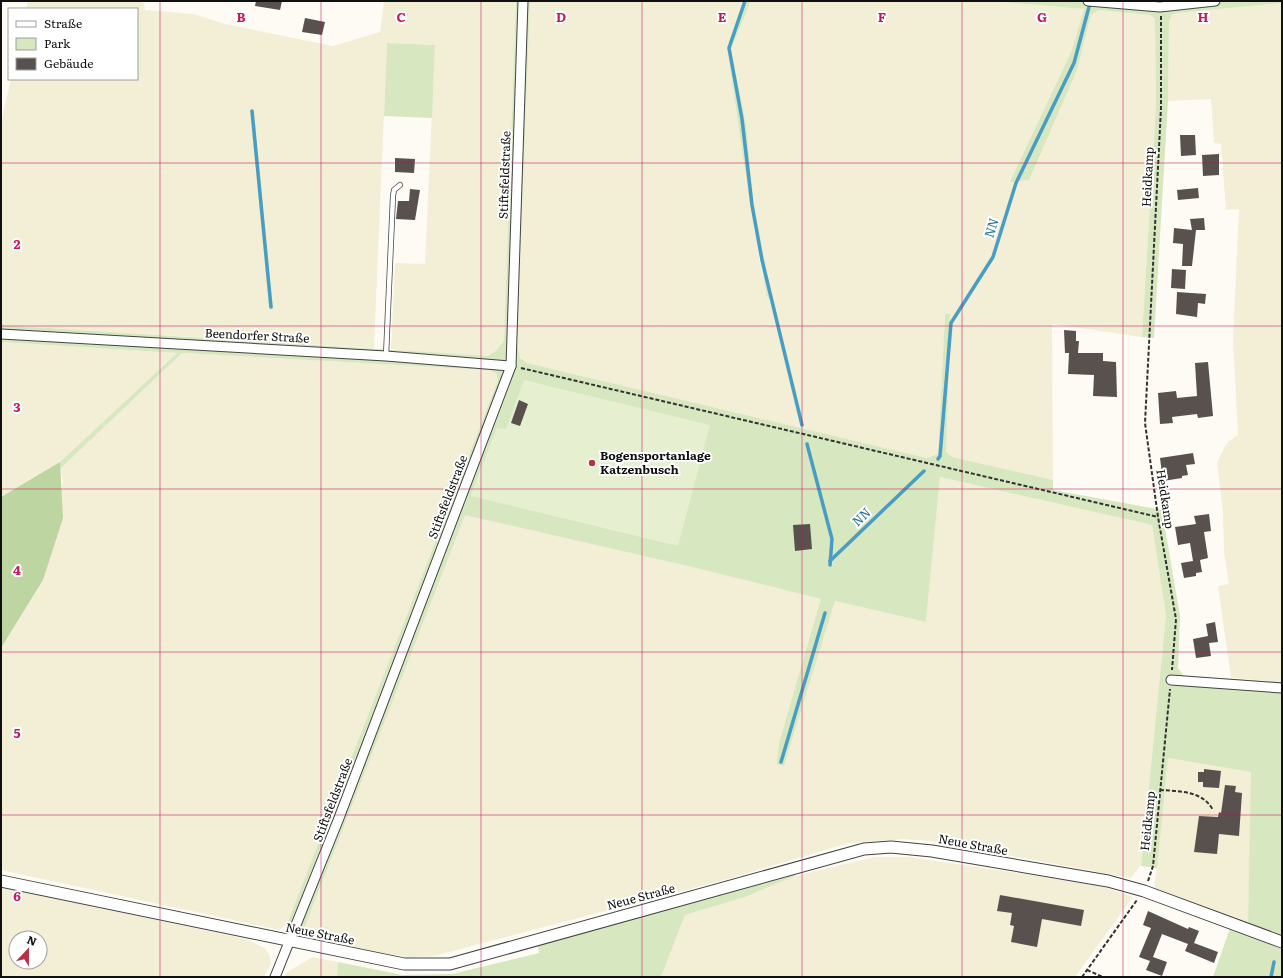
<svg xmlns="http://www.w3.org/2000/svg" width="1283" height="978" viewBox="0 0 1283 978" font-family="Literata,serif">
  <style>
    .farmland { fill: #f3eed6; fill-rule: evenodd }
    .green { fill: #d7e7c0; fill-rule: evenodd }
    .forest { fill: #bdd6a1 }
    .pitch { fill: #e7efd1 }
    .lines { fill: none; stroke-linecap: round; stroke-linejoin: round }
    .stream { stroke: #4a9dc2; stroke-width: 3.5 }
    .building { fill: #58514e }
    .service-casing { stroke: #434343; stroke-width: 6 }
    .minor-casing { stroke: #434343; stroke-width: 11 }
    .tertiary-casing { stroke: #434343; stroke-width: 13 }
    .path { stroke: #323232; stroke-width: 2; stroke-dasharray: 4 2; stroke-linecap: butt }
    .service { stroke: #fff; stroke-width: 4.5 }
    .minor { stroke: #fff; stroke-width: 9 }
    .tertiary { stroke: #fff; stroke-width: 11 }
    .grid { fill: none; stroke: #c2185b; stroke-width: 1; stroke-opacity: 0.55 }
    .poi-dot { fill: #b63344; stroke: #fff; stroke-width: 1.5 }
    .labels { text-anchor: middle; stroke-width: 4; stroke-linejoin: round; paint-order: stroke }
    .street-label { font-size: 12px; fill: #101010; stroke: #fff }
    .poi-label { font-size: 12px; font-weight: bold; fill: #101010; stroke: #fff; text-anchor: start }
    .water-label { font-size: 13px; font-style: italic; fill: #236f99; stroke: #fff }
    .grid-label { font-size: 13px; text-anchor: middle; font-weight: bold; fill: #c2185b; stroke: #fff; stroke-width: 4; stroke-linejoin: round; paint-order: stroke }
  </style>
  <rect width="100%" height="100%" fill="#fefbf5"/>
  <g class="farmland">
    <path d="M28,1H133L144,3L145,10L194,14L225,24L333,46L380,32L384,1H516L504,340L497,350L488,356L429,353L391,349L395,263L425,264L435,45L387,43L374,348L1,325V123L11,79H137V9H26ZM250,110H254L273,307Z"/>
    <polygon points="530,1 743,1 727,47 750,205 762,274 772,293 766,273 754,205 746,124 731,49 751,1 989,1 1084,9 1072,50 1011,182 1077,70 1091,15 1099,10 1151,15 1155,19 1156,105 1142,337 1052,324 1053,480 952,457 945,452 949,314 945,315 938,454 927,458 527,363 520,358 517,343"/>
    <polygon points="1282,3 1282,682 1231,678 1218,586 1229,584 1224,552 1223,512 1217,463 1224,448 1229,441 1238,435 1233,339 1239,209 1226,210 1221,144 1214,143 1211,99 1168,101 1169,21 1172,15 1177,13"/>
    <polygon points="1,342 177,353 60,462 1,497"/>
    <polygon points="182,353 489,370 496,373 498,380 287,924 279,930 1,870 1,648 43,580 63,482 60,469"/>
    <polygon points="940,477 1152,525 1166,615 1141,865 1131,878 930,841 905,839 849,843 731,878 434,956 408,957 387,955 313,939 306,933 304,929 465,514 692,567 822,599 779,743 784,766 835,601 926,622"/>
    <polygon points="1168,758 1252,772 1248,924 1154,890"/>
    <polygon points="875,857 908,857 1065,880 1107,888 1133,897 1075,977 661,977 685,915 745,897 795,876"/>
    <path d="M1,887L246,939L264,948L269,954L271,963L264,977H1ZM16,938H40V962H16Z"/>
    <polygon points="313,957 338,962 337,977 284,977 287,972"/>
  </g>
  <g class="green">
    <path d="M516,1H530L517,343L520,358L527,363L927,458L938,454L945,314H950L946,452L952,457L1053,480V490L1162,510L1180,616L1178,668L1184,676L1282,682V937L1248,924L1251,772L1168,758L1157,868L1141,866L1166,615L1152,525L940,477L926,622L835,601L784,766L777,764L779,743L821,599L692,567L465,515L304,929L287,924L498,380L496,373L489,370L182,353L60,469V462L177,353L1,342V325L488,356L497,350L504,340ZM497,429H506L471,496Z"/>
    <polygon points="743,1 751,1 731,49 746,124 754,205 772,300 767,296 750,205 727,47"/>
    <polygon points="989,1 1282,1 1282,3 1177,13 1172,15 1169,21 1168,101 1154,338 1142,337 1156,105 1155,19 1150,15 1099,10 1091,15 1077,70 1029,180 1010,182 1072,50 1084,9"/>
    <polygon points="387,43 435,45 432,118 384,116"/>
    <polygon points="250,110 254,110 273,308 269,308"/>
    <path d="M794,873L795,876L745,897L685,915L661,977H337L338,962L403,975L452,974L539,953L538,946C623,921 709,899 794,873Z"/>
    <polygon points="1230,928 1282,949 1282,977 1213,977"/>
  </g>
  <polygon class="forest" points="60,462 63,518 43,580 1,648 1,497"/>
  <polygon class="pitch" points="524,380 710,425 678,546 471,496 497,428 506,429"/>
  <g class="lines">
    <g class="stream">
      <polyline points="745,1 729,48 742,119 752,205 762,260 802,425"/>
      <polyline points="252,111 271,307"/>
      <polyline points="807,444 832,539 830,565"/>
      <polyline points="938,459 940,456 951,323 993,257 1016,183 1074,63 1089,7"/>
      <polyline points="830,561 924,471"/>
      <polyline points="781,762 825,613"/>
      <polyline points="1271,977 1274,962"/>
    </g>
  </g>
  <g class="building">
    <polygon points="256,1 282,1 280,10 255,6"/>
    <polygon points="305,18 325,22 322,35 302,32"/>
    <polygon points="1180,135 1195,135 1196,155 1181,156"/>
    <polygon points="1219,154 1219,175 1203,176 1202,155"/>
    <polygon points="395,158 415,159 414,173 395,172"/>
    <polygon points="1198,188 1199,198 1178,200 1177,190"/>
    <polygon points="410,189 420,190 415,220 396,219 398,201 415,201 409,201"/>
    <polygon points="1204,218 1205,230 1196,230 1192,266 1182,266 1183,244 1173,243 1174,228 1192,230 1190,219"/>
    <polygon points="1172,269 1186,270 1185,289 1171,288"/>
    <polygon points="1177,292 1206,294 1205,304 1198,303 1197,317 1176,314"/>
    <polygon points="1064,330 1076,331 1076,341 1079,341 1078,353 1103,353 1103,361 1116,362 1117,397 1093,396 1094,375 1068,374 1069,353 1065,353"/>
    <polygon points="1208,362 1213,416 1198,418 1197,414 1180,416 1172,417 1173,423 1160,424 1158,393 1176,391 1177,398 1197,396 1195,363"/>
    <polygon points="519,400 528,404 520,426 511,423"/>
    <polygon points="1193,453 1195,464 1186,465 1188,475 1182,476 1182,478 1163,481 1160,458"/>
    <polygon points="1209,514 1211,531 1204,532 1208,558 1200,560 1202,572 1196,573 1196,576 1184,578 1181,563 1193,561 1190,543 1178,545 1175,527 1196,524 1194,516"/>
    <polygon points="810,524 812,549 795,551 793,525"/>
    <polygon points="1215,622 1218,642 1209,643 1211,656 1196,658 1193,639 1208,636 1206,624"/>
    <polygon points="1204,769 1221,771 1219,788 1203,787 1203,782 1198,782 1198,772 1204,772"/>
    <polygon points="1225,785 1236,786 1235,792 1242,793 1239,836 1219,834 1217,854 1194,852 1199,816 1218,817 1219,812 1221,813"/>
    <polygon points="1000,895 1084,910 1081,926 1042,919 1037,947 1011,942 1014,926 1010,925 1012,913 997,911"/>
    <polygon points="1148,911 1188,929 1189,927 1199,931 1194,943 1218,952 1214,963 1185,951 1188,944 1162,934 1153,957 1167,962 1162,976 1146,970 1150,961 1139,957 1151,928 1143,925"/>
  </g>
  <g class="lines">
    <g class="service-casing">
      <polyline id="service" points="386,356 393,196 394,190 400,185"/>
    </g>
    <g class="minor-casing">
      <g id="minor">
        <polyline points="1088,1 1160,7 1215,1"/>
        <polyline points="1,334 386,356 511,366"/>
        <polyline points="1171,680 1282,688"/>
        <polyline points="275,977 339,818 511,366 523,1"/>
      </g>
    </g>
    <g class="tertiary-casing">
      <polyline id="tertiary" points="1,881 404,964 450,964 864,849 891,847 932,851 1108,881 1144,891 1282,942"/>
    </g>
    <g class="path">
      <polyline points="1161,16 1161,108 1145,423 1158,517 1176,619 1172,670"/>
      <polyline points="521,368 1158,517"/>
      <path d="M1160,790C1179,791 1203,791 1213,810"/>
      <polyline points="1148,881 1153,866 1170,689"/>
      <polyline points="1087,970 1103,977"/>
      <polyline points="1082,977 1137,900"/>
    </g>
    <use href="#service" class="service"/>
    <use href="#minor" class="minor"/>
    <use href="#tertiary" class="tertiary"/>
  </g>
  <path class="grid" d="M160,1V977M321,1V977M481,1V977M642,1V977M802,1V977M962,1V977M1123,1V977M1,163H1282M1,326H1282M1,489H1282M1,652H1282M1,815H1282"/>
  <circle class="poi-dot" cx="592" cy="463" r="4"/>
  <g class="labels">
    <g class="street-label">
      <text transform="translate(505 175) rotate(-88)" y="4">Stiftsfeldstraße</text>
      <text transform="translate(1148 177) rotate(-87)" y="4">Heidkamp</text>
      <text transform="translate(257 336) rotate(3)" y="4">Beendorfer Straße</text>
      <text transform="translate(448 497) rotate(-69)" y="4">Stiftsfeldstraße</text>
      <text transform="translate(1165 499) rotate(81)" y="4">Heidkamp</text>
      <text transform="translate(333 800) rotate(-69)" y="4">Stiftsfeldstraße</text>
      <text transform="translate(1148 821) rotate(-84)" y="4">Heidkamp</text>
      <text transform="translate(973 845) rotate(10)" y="4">Neue Straße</text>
      <text transform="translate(641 897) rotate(-15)" y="4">Neue Straße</text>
      <text transform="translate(320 934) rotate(11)" y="4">Neue Straße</text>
    </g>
    <g class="poi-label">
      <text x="600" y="460">Bogensportanlage<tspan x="600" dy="14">Katzenbusch</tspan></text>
    </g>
    <g class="water-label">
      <text transform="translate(991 228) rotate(-73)" y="5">NN</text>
      <text transform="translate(861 517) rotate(-44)" y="5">NN</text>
    </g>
  </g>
  <g class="grid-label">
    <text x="241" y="22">B</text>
    <text x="401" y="22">C</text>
    <text x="561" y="22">D</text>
    <text x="722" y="22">E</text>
    <text x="882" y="22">F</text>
    <text x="1042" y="22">G</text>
    <text x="1203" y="22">H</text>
    <text x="17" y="249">2</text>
    <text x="17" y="412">3</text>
    <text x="17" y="575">4</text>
    <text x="17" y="738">5</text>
    <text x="17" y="901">6</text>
  </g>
  <rect width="1283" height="978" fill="none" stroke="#101010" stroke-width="4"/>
  <rect x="8" y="8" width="130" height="72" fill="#ffffff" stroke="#9f9f9f"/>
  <rect x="16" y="21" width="20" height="6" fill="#ffffff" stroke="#9f9f9f"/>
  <text x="44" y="28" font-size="12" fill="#101010">Straße</text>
  <rect x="16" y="38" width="20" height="12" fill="#d7e7c0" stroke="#9f9f9f"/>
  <text x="44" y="48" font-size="12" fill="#101010">Park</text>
  <rect x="16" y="58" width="20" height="12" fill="#58514e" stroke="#9f9f9f"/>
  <text x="44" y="68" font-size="12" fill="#101010">Gebäude</text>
  <g transform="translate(28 950) rotate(22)"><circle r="19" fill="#ffffff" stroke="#9f9f9f"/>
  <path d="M0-3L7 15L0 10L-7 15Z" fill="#b63344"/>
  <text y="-6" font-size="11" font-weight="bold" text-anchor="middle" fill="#101010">N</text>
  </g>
</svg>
